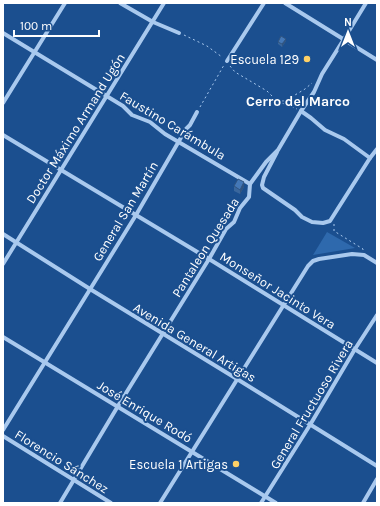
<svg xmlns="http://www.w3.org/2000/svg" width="380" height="506" viewBox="0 0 380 506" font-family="Karla,sans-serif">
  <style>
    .green { fill: #2e69ad }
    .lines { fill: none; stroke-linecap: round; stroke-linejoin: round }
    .path { stroke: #a9c9ee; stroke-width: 1; stroke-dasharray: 2 3; stroke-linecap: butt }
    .street { stroke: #a9c9ee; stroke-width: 4 }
    .wall { fill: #3a679d }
    .shaded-wall { fill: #305480 }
    .building { fill: #4478b7; stroke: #305480 }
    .poi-dot { fill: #ffd166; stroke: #1b4f8f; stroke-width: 1.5 }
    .labels { text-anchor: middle; stroke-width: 4; stroke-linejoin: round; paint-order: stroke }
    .poi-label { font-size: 13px; fill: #fff; stroke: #1b4f8f; text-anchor: end }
    .street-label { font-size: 13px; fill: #fff; stroke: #1b4f8f }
    .neighbourhood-label { font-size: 14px; font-weight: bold; fill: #fff; stroke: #1b4f8f }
  </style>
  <rect width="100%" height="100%" fill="#1b4f8f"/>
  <polygon class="green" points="327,232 355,248 313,255"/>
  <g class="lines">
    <g class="path">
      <polyline points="184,35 207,46 222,57"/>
      <polyline points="230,66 235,72 267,91 277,101 297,109"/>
      <polyline points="277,101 285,101 305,89 312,83"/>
      <polyline points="200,107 224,65"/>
      <polyline points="334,224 334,231 363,249 363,250"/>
    </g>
    <g class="street">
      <polyline points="120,3 153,22 179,33"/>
      <polyline points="285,3 377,60"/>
      <polyline points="3,33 123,106 132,115 150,122 165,134 250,184"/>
      <polyline points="227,61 264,3"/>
      <polyline points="3,103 65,3"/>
      <polyline points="301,111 311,118 325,130 344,139 370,158"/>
      <polyline points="3,135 209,259 377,363"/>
      <polyline points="277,152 264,177 262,185 263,188 295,210 302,217 312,222 323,223 330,221 370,158 377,149"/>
      <polyline points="3,234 90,289 237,379 377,466"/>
      <polyline points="3,264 164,3"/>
      <polyline points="3,337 276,503"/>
      <polyline points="3,430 136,215 186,129 190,125 197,112"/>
      <polyline points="3,436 111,503"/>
      <polyline points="60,503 118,406 209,259 226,229 234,222 240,208 249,197 250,184 266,162 278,150 301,111 314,92 322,74 344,39 366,3"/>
      <polyline points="160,503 308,266 313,261 319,259 352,254 364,255 377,263"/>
      <polyline points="261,503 310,425 355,349 377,315"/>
      <polyline points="363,503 377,479"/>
    </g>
  </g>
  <g class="wall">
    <polygon points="286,41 282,47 278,44 278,42"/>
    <polygon points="234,186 244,187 240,194 234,191"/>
  </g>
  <g class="shaded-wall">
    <polygon points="286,39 286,41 282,47 282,44"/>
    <polygon points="244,182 244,187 240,194 240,190"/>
  </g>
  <g class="building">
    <polygon points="281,36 286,39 282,44 278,42"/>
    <polygon points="238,179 244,182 240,190 234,186"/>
  </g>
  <g class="poi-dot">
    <circle cx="307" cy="59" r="4"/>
    <circle cx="236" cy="464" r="4"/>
  </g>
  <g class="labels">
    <g class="poi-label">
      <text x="299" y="64">Escuela 129</text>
      <text x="228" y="469">Escuela 1 Artigas</text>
    </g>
    <g class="street-label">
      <text transform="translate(173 125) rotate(31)" y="5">Faustino Carámbula</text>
      <text transform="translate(75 128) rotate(-58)" y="5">Doctor Máximo Armand Ugón</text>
      <text transform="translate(125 211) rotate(-59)" y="5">General San Martín</text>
      <text transform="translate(205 247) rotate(-58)" y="5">Pantaleon Quesada</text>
      <text transform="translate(278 290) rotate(32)" y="5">Monseñor Jacinto Vera</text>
      <text transform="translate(195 342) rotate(31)" y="5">Avenida General Artigas</text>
      <text transform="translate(311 404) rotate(-59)" y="5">General Fructuoso Rivera</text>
      <text transform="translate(145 411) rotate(31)" y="5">José Enrique Rodó</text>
      <text transform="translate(62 461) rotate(32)" y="5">Florencio Sánchez</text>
    </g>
    <g class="neighbourhood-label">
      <text x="298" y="106">Cerro del Marco</text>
    </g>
  </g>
  <rect width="380" height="506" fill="none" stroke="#ffffff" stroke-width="8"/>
  <g transform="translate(348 32)" stroke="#1b4f8f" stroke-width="3" paint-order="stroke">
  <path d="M0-3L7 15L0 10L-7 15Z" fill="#ffffff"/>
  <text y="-6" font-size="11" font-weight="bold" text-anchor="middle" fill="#ffffff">N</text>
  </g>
  <path d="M14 30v6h85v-6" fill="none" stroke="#ffffff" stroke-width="2"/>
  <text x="20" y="30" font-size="12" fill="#ffffff" stroke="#1b4f8f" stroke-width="3" paint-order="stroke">100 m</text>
</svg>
